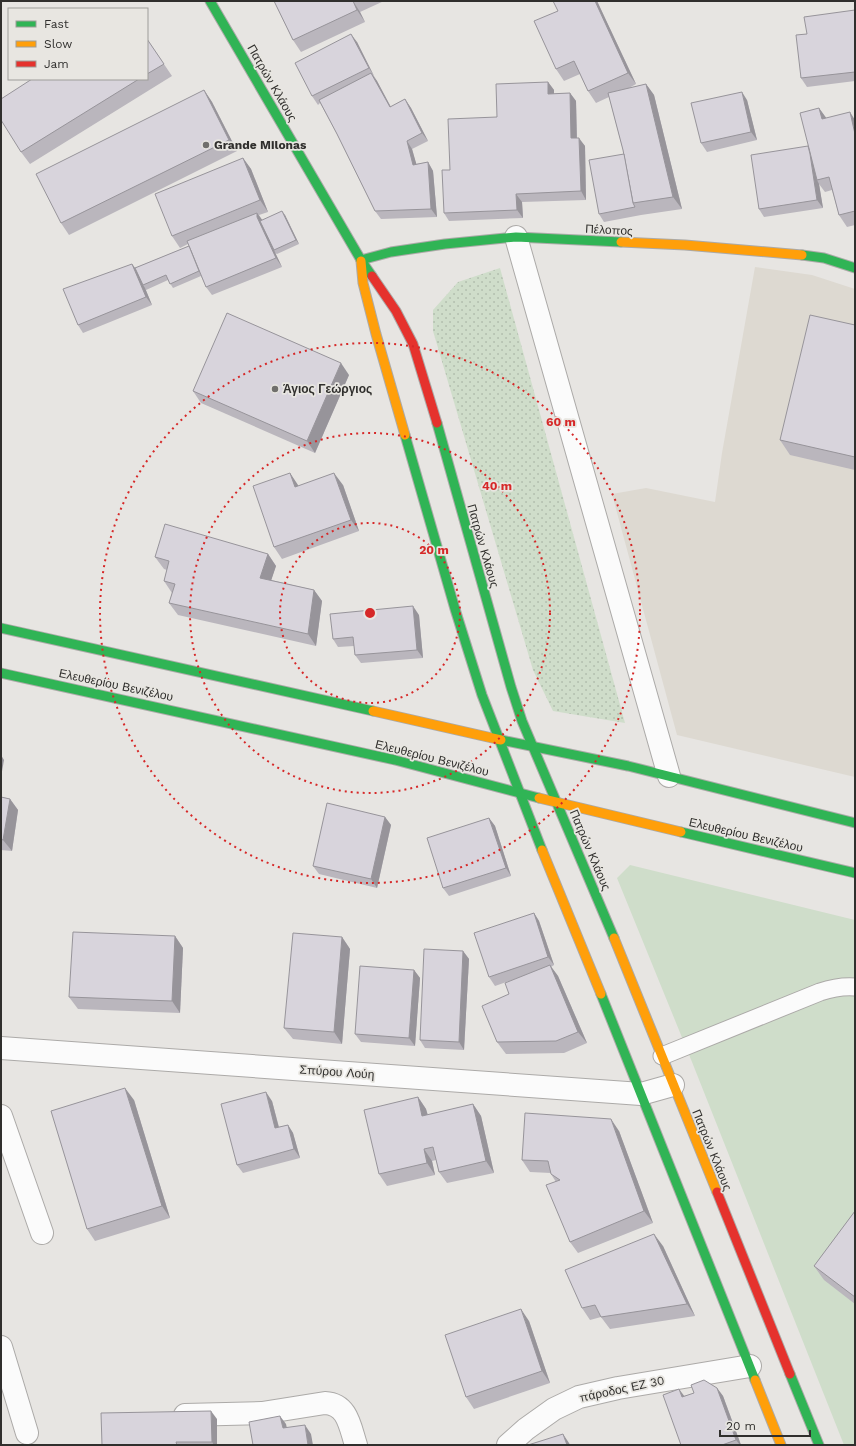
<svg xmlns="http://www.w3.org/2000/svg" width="856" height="1446" viewBox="0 0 856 1446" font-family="'Work Sans',sans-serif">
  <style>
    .built { fill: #ddd9d1 }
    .green { fill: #cfddca }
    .park { fill: url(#park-dots) }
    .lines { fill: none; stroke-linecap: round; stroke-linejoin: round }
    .lane-casing { stroke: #acaaa8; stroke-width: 19 }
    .street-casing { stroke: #acaaa8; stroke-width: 24 }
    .fast-casing { stroke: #acaaa8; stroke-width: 11 }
    .slow-casing { stroke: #acaaa8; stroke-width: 11 }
    .jam-casing { stroke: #acaaa8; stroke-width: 11 }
    .lane { stroke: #fbfbfb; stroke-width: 17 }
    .street { stroke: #fbfbfb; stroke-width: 22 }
    .fast { stroke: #30b455; stroke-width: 9 }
    .slow { stroke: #ff9f0a; stroke-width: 9 }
    .jam { stroke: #e5322d; stroke-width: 9 }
    .wall { fill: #bab6bd }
    .shaded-wall { fill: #97949a }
    .building { fill: #d8d4dc; stroke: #97949a }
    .ring { fill: none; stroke: #d62828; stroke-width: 2; stroke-dasharray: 2 4 }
    .poi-dot { fill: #706f6c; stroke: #e8e6e1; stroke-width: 1.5 }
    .labels { text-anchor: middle; stroke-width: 3.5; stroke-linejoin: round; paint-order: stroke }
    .street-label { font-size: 12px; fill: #302f2d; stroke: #e8e6e1 }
    .poi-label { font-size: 12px; font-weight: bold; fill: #302f2d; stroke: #e8e6e1; text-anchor: start }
    .centre { fill: #d62828; stroke: #e8e6e1; stroke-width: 2 }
    .ring-label { font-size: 12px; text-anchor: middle; font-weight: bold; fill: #d62828; stroke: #e8e6e1; stroke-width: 3.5; stroke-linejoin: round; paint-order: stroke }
  </style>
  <defs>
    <pattern id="park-dots" width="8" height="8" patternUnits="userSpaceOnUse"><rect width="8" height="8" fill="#cfddca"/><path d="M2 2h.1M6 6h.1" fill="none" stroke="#b2beae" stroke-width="1.8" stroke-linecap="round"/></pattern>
  </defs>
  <rect width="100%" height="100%" fill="#e7e5e2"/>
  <polygon class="built" points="755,267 812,275 855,289 855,777 677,735 612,494 646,488 715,502 722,453"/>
  <polygon class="green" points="630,865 855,920 855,1445 844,1445 692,1062 617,878"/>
  <polygon class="park" points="500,268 625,723 553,711 533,670 433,331 433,310 458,282"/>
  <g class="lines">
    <g class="lane-casing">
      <path id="lane" d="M662,1056L820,992C832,988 842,986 855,987"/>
    </g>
    <g class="street-casing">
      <g id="street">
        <polyline points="516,237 669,776"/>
        <polyline points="1,1048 641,1094 673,1085"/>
        <polyline points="1,1116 42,1233"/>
        <polyline points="1,1347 27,1433"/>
        <path d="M185,1415L262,1413L325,1403C348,1404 350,1427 356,1445"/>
        <polyline points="508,1445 526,1429 554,1409 579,1397 618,1388 750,1366"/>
      </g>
    </g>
    <g class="fast-casing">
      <g id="fast">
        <polyline points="210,1 361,260 372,276"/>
        <polyline points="802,255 824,258 855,268"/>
        <polyline points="361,260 391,252 445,244 516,237 621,242"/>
        <polyline points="437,423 511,687 522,721 614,938"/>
        <polyline points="405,435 455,609 482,695 542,850"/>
        <polyline points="1,628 373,711"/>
        <polyline points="1,673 395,760 539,798"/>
        <polyline points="501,740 628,766 855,823"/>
        <polyline points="681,832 855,873"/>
        <polyline points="601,994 755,1380"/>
        <polyline points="790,1374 819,1445"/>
      </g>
    </g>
    <g class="slow-casing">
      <g id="slow">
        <polyline points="621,242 685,245 802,255"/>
        <polyline points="361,261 363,283 376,334 405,435"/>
        <polyline points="373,711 501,740"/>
        <polyline points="539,798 681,832"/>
        <polyline points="542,850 601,994"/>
        <polyline points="614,938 717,1192"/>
        <polyline points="755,1380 781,1445"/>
      </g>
    </g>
    <g class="jam-casing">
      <g id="jam">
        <polyline points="372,276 396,311 413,344 437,423"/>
        <polyline points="717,1192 790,1374"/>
      </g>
    </g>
    <use href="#lane" class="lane"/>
    <use href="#street" class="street"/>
    <use href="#fast" class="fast"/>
    <use href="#slow" class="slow"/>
    <use href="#jam" class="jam"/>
  </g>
  <g class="wall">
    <polygon points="274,1 384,1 360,12 365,22 301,52 293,40"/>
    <polygon points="597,1 636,84 629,88 646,84 654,95 682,209 641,215 604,222 599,214 624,154 609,97 596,103 588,91 580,74 564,81 556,69"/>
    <polygon points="855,10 855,81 807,87 801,78"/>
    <polygon points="147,39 172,76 30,164 21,152 32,79 147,79"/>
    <polygon points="357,42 374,76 377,81 391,107 405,99 411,108 428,141 412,149 416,164 428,162 433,171 437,217 381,219 375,211 337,134 320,103 318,105 312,96"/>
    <polygon points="548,82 554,90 554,94 570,93 576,101 577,138 585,146 586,200 522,202 523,218 449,221 444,213 497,117"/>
    <polygon points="204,90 212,102 237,151 69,235 61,223"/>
    <polygon points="747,100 757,140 707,152 701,143"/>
    <polygon points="819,108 826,118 855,120 855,225 847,227 839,215 832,190 825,192 819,184 823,208 764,217 759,209 808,146"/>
    <polygon points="243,158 251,169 268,212 259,215 262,220 285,215 299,244 277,254 275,253 282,267 212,295 206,287 201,276 173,288 168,280 146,290 145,288 152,305 83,333 78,325 132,264 135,268 189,246 188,244 180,248 172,236"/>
    <polygon points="855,325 855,470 790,455 780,440"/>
    <polygon points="349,375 315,453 201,403 193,391"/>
    <polygon points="290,473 298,486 343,485 359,531 282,559 274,547"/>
    <polygon points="268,554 276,566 271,580 314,590 322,601 316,646 178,615 169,603 172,593 164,581 167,570 164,569 155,557"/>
    <polygon points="419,615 423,658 361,663 355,655 354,646 338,647 333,639"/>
    <polygon points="1,797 10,799 18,810 12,851 1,850"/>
    <polygon points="385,817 391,825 377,888 319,874 313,866"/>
    <polygon points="489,818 495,826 511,876 449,896 443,888"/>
    <polygon points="534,913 539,921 554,965 551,967 558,976 587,1043 564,1053 506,1054 497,1042 509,994 518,978 495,986 489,977"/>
    <polygon points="175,936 183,948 180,1013 78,1009 69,997"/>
    <polygon points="342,937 350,949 342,1044 293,1039 284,1028"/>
    <polygon points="463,951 469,959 464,1050 425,1048 420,1040"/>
    <polygon points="414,970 420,978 415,1046 361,1042 355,1034"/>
    <polygon points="418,1097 426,1109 428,1115 473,1104 481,1116 494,1173 447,1183 439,1172 436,1160 432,1161 435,1175 387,1186 379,1174"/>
    <polygon points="134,1100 170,1218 95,1241 87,1229"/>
    <polygon points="272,1101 279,1127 288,1125 293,1133 300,1158 243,1173 237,1165"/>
    <polygon points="619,1131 653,1223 578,1253 570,1242 556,1182 551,1174 551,1173 530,1172 522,1160"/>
    <polygon points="855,1211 855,1304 824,1280 814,1266"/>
    <polygon points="663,1246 695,1316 610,1329 601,1317 590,1320 582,1308"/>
    <polygon points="529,1321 550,1383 474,1409 466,1397"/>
    <polygon points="717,1388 723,1396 741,1445 681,1445 684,1396"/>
    <polygon points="217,1419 217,1445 102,1445"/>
  </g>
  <g class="shaded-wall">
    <polygon points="353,1 360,12 365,22 357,10"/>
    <polygon points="595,1 597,1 636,84 628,73"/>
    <polygon points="351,34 357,42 374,76 369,68"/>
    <polygon points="371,73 377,81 395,115 390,107"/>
    <polygon points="548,82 554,90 554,102 548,94"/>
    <polygon points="646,84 654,95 682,209 673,197"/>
    <polygon points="204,90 212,102 237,151 229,140"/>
    <polygon points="742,92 747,100 757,140 751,132"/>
    <polygon points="570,93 576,101 577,146 571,138"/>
    <polygon points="405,99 411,108 428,141 422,133"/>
    <polygon points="819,108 827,119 822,119"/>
    <polygon points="850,112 855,120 855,134"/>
    <polygon points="579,138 585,146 586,200 581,191"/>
    <polygon points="407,141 412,149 419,173 413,165"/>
    <polygon points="809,146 817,180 819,184 823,208 817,200"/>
    <polygon points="243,158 251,169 268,212 260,200"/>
    <polygon points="428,162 433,171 437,217 431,209"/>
    <polygon points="516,194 522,202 523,218 517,210"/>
    <polygon points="282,211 285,215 299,244 296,240"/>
    <polygon points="257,213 263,221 274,250 282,267 276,258 257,217"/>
    <polygon points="132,264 138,272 143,285 145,288 152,305 146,297"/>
    <polygon points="341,363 349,375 315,453 307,441"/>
    <polygon points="290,473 298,485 303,499 295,487"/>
    <polygon points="334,473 343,485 359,531 351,520"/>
    <polygon points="268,554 276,566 268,590 260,578"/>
    <polygon points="314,590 322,601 316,646 308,634"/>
    <polygon points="413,606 419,615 423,658 417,650"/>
    <polygon points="1,755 4,760 1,777"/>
    <polygon points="10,799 18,810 12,851 3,840"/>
    <polygon points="385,817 391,825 377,888 371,879"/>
    <polygon points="489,818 495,826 511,876 506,868"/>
    <polygon points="534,913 539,921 554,965 548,957"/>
    <polygon points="175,936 183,948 180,1013 172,1001"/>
    <polygon points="342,937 350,949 342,1044 334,1032"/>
    <polygon points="463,951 469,959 464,1050 459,1042"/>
    <polygon points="550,965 558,976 587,1043 578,1032"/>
    <polygon points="414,970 420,978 415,1046 409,1038"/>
    <polygon points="125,1088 134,1100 170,1218 162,1206"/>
    <polygon points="266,1092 272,1101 281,1136 275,1128"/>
    <polygon points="418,1097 426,1109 431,1128 422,1116"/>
    <polygon points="473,1104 481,1116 494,1173 486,1161"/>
    <polygon points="611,1119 619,1131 653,1223 644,1211"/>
    <polygon points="288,1125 293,1133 300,1158 294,1149"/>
    <polygon points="424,1149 432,1161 435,1175 427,1163"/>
    <polygon points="654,1234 663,1246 695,1316 687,1304"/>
    <polygon points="521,1309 529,1321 550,1383 542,1371"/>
    <polygon points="717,1388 723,1396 741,1445 740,1445 736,1440"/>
    <polygon points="679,1389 685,1397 682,1397"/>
    <polygon points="211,1411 217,1419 217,1445 214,1445 212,1442"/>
    <polygon points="280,1416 286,1424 289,1437 283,1428"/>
    <polygon points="305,1425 311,1434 313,1445 308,1445"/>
    <polygon points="563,1434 569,1443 570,1445 567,1445"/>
  </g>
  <g class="building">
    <polygon points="274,1 353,1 357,10 293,40"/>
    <polygon points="553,1 595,1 628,73 588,91 574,61 556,69 534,21 558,11"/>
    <polygon points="855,10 855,72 801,78 796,35 807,34 804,17"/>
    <polygon points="351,34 369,68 312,96 295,63"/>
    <polygon points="147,39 164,64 147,74"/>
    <polygon points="371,73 390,107 405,99 422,133 407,141 413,165 428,162 431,209 375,211 337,134 319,100"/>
    <polygon points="32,79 139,79 21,152 1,120 1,99"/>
    <polygon points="548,82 548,94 570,93 571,138 579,138 581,191 516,194 517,210 444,213 442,170 450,170 448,119 497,117 496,84"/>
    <polygon points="646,84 673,197 633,203 623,150 608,93"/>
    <polygon points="204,90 229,140 61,223 36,174"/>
    <polygon points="742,92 751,132 701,143 691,103"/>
    <polygon points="819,108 822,119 850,112 855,134 855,211 839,215 829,177 817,180 800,113"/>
    <polygon points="808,146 810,154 817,200 759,209 751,155"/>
    <polygon points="624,154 633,203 635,207 599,214 589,160"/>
    <polygon points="243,158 260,200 172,236 155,194"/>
    <polygon points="282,211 296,240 274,250 260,221"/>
    <polygon points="257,213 257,217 276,258 206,287 187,241"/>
    <polygon points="189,246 199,271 170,284 166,275 143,285 135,268"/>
    <polygon points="132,264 146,297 78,325 63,289"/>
    <polygon points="227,313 341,363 307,441 193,391"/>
    <polygon points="810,315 855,325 855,457 780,440"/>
    <polygon points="290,473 295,487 334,473 351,520 274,547 253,486"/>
    <polygon points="165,524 268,554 260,578 314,590 308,634 169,603 175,584 164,581 169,561 155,557"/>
    <polygon points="413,606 417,650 355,655 353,637 333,639 330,614"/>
    <polygon points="1,797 10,799 3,840 1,839"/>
    <polygon points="327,803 385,817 371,879 313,866"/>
    <polygon points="489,818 506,868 443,888 427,838"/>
    <polygon points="534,913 548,957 489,977 474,933"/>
    <polygon points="73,932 175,936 172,1001 69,997"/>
    <polygon points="293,933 342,937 334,1032 284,1028"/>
    <polygon points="424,949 463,951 459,1042 420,1040"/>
    <polygon points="550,965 578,1032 556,1041 497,1042 482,1006 509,994 505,983"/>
    <polygon points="360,966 414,970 409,1038 355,1034"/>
    <polygon points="125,1088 162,1206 87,1229 51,1111"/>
    <polygon points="266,1092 275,1128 288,1125 294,1149 237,1165 221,1104"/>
    <polygon points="418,1097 422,1116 473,1104 486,1161 439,1172 433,1147 424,1149 427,1163 379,1174 364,1110"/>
    <polygon points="525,1113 611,1119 644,1211 570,1242 546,1185 560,1180 551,1174 548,1161 522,1160"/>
    <polygon points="855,1211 855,1297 814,1266"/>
    <polygon points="654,1234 687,1304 601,1317 595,1305 582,1308 565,1270"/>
    <polygon points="521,1309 542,1371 466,1397 445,1335"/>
    <polygon points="704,1380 717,1388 736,1440 722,1445 681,1445 663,1395 679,1389 682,1397 694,1393 691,1385"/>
    <polygon points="211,1411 212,1442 176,1442 177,1445 102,1445 101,1413"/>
    <polygon points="280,1416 283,1428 305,1425 308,1445 253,1445 249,1422"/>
    <polygon points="563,1434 567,1445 528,1445"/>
  </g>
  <g class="ring">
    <circle cx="370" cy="613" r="90"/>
    <circle cx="370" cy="613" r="180"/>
    <circle cx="370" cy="613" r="270"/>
  </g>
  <g class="poi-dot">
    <circle cx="206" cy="145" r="4"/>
    <circle cx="275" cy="389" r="4"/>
  </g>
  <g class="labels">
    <g class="street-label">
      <text transform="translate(272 83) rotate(60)" y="4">Πατρών Κλάους</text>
      <text transform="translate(609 230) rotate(3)" y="4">Πέλοπος</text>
      <text transform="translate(483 546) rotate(74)" y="4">Πατρών Κλάους</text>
      <text transform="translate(116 685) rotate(12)" y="4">Ελευθερίου Βενιζέλου</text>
      <text transform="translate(432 758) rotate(14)" y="4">Ελευθερίου Βενιζέλου</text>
      <text transform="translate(746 835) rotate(13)" y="4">Ελευθερίου Βενιζέλου</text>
      <text transform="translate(590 850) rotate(67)" y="4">Πατρών Κλάους</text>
      <text transform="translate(337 1072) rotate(4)" y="4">Σπύρου Λούη</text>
      <text transform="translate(712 1150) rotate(68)" y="4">Πατρών Κλάους</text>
      <text transform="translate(622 1389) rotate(-12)" y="4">πάροδος ΕΖ 30</text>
    </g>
    <g class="poi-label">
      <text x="214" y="149">Grande Milonas</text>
      <text x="283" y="393">Άγιος Γεώργιος</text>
    </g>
  </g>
  <circle cx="370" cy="613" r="6" class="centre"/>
  <g class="ring-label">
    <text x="561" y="426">60 m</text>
    <text x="497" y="490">40 m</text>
    <text x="434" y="554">20 m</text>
  </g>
  <rect width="856" height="1446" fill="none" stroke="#302f2d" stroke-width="4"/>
  <rect x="8" y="8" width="140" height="72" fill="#e8e6e1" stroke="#9e9d99"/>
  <rect x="16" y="21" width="20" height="6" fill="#30b455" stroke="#9e9d99"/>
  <text x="44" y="28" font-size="12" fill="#302f2d">Fast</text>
  <rect x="16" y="41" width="20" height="6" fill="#ff9f0a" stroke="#9e9d99"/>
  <text x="44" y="48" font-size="12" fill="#302f2d">Slow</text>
  <rect x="16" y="61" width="20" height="6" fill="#e5322d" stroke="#9e9d99"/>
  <text x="44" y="68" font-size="12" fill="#302f2d">Jam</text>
  <path d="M720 1430v6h90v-6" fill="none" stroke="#302f2d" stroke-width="2"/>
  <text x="726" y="1430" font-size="12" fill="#302f2d" stroke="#e8e6e1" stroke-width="3" paint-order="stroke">20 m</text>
</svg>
